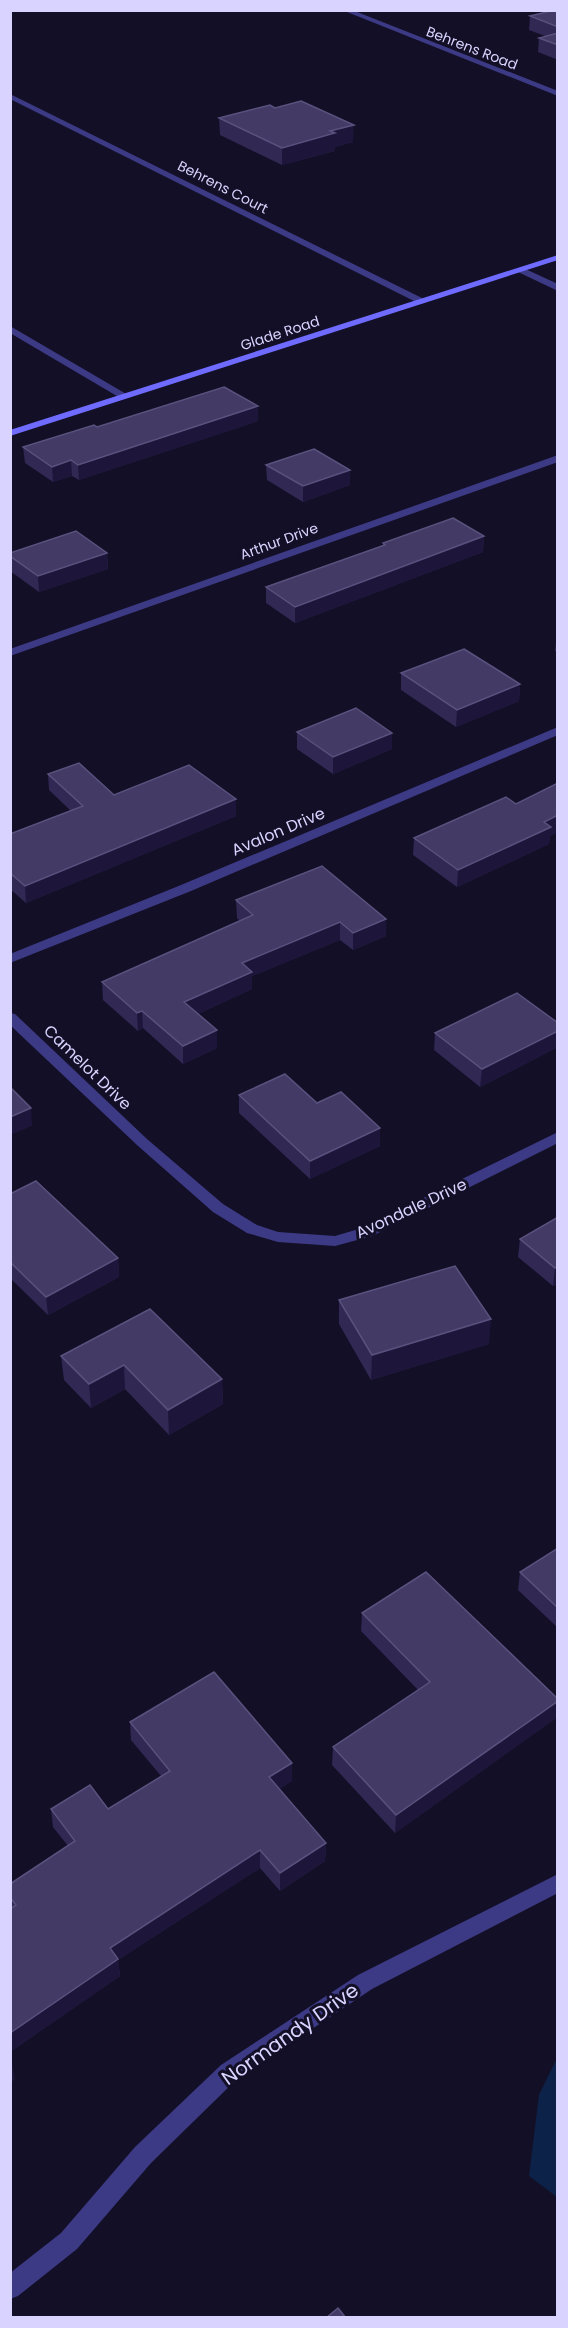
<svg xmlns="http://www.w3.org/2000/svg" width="568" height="2328" viewBox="0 0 568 2328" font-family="Poppins,sans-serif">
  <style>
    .water { fill: #0c2248 }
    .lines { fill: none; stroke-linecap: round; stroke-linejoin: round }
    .street { fill: #3d3a85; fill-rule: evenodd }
    .secondary { fill: #6f6bff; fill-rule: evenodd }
    .wall { fill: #312854 }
    .shaded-wall { fill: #1d163a }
    .building { fill: #433a66; stroke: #5a527e; stroke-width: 1.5 }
    .labels { text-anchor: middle; stroke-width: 6; stroke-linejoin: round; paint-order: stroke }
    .far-street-label { font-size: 14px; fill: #d9d4ff; stroke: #130f26 }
    .street-label { font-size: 16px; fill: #d9d4ff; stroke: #130f26 }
    .near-street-label { font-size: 20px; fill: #d9d4ff; stroke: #130f26 }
  </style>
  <rect width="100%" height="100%" fill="#130f26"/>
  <polygon class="water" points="557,2058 557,2197 529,2176 539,2095"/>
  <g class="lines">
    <g class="street">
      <polygon points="342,10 352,10 558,91 558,96"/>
      <polygon points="10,94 426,300 427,302 420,304 10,99"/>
      <polygon points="521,267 558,284 558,291 518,272 517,270"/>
      <polygon points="10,326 128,395 130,397 122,399 10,333"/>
      <polygon points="558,455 558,462 10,656 10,649"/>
      <polygon points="558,727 558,735 191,891 10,963 10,954 181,885"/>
      <polygon points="10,1013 15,1014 147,1139 223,1204 257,1225 278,1232 335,1236 362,1228 558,1132 558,1143 372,1236 335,1246 278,1242 247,1233 213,1212 137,1145 10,1025"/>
      <polygon points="558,1874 558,1893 372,1989 237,2079 151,2163 77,2249 18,2296 10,2299 10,2273 61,2233 135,2147 221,2065 358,1975"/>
    </g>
    <polygon class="secondary" points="558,255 558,260 10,436 10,430"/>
  </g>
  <g class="wall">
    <polygon points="558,10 558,60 538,52 539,38 545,36 529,30 530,16"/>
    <polygon points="219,118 353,142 335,147 335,151 282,165 220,135"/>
    <polygon points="258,421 79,480 72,476 53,482 25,463 23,447 97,427"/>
    <polygon points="266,465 350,485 303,502 267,480"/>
    <polygon points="484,536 483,552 295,623 266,603 266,587 383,545 383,543"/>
    <polygon points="10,553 107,553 108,569 39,592 10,571"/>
    <polygon points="557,634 558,634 558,652 555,651"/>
    <polygon points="401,673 520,684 519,701 456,727 401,690"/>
    <polygon points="297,732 392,733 392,749 333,774 297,749"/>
    <polygon points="48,774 114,795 236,799 236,816 26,903 10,889 10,834 71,811 49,790"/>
    <polygon points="558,783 558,832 550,836 549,844 457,887 413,855 414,838 516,804"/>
    <polygon points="236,900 386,919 386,936 353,950 340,940 252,976 252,989 198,1014 217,1048 183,1064 143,1028 138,1031 103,1000 102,982 240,921 237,918"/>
    <polygon points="558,1023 558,1047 480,1087 434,1050 435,1033"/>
    <polygon points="239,1095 317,1103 380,1128 380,1146 310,1179 239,1113"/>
    <polygon points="10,1194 118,1258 119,1277 48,1315 10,1278"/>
    <polygon points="558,1217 558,1283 553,1286 518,1257 520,1239"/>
    <polygon points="339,1300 489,1344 371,1380 339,1324"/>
    <polygon points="61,1356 222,1379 223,1404 169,1435 125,1389 91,1408 64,1380"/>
    <polygon points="558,1548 558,1628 518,1590 520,1572"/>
    <polygon points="362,1613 558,1699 556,1718 395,1833 332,1765 333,1747 418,1690 361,1631"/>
    <polygon points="130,1722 292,1781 279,1789 326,1843 325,1861 280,1891 260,1868 118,1960 120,1976 10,2052 10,1884 68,1846 53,1827 51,1809 108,1809 161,1776 131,1740"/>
  </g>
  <g class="shaded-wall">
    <polygon points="354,125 353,142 335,147 335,151 282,165 282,148 330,131"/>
    <polygon points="258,406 258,421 79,480 78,465"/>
    <polygon points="71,460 72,476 53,482 52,467"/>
    <polygon points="350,470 350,485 303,502 303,486"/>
    <polygon points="484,536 483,552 295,623 295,607"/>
    <polygon points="107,553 108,569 39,592 38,576"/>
    <polygon points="520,684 519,701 456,727 457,710"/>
    <polygon points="392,733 392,749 333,774 333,757"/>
    <polygon points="236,799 236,816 26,903 25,886"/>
    <polygon points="558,815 558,832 550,836 549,844 457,887 458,870"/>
    <polygon points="386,919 386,936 353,950 353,933"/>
    <polygon points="340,922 340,940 252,976 252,989 185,1020 184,1002 242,963"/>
    <polygon points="142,1011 143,1028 138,1031 137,1013"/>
    <polygon points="217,1030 217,1048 183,1064 183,1046"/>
    <polygon points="558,1031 558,1047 480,1087 482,1069"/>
    <polygon points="31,1108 32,1126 10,1135 10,1117"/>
    <polygon points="380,1128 380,1146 310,1179 310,1161"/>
    <polygon points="118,1258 119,1277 48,1315 46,1297"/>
    <polygon points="558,1266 558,1283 553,1286 555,1268"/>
    <polygon points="491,1319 489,1344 371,1380 372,1355"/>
    <polygon points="124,1365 125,1389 91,1408 89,1384"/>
    <polygon points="222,1379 223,1404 169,1435 168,1410"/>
    <polygon points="558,1701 556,1718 395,1833 396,1815"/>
    <polygon points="292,1763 292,1781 270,1795 269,1777"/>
    <polygon points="326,1843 325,1861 280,1891 280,1873"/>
    <polygon points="260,1850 260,1868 118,1960 120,1976 10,2052 10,2033 110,1948"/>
    <polygon points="12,2063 15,2080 10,2082 10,2064"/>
  </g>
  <g class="building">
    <polygon points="555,10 558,10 558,27 530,16"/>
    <polygon points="558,33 558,45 539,38"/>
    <polygon points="301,101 354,125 330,131 335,133 282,148 219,118 270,105 275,108"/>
    <polygon points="224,387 258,406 78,465 71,460 52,467 23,447 94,425 97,427"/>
    <polygon points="314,449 350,470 303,486 266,465"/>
    <polygon points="453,518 484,536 295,607 266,587 385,545 383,543"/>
    <polygon points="76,531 107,553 38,576 10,556 10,553"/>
    <polygon points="464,649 520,684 457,710 401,673"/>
    <polygon points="356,708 392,733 333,757 297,732"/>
    <polygon points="79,763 114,795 189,765 236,799 25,886 10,873 10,834 83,806 48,774"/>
    <polygon points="558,783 558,815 544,822 551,827 458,870 414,838 506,797 516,804"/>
    <polygon points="322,866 386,919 353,933 340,922 242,963 252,972 184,1002 217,1030 183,1046 142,1011 137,1013 102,982 253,915 236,900"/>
    <polygon points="517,993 558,1023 558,1031 482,1069 435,1033"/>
    <polygon points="285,1074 317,1103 341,1092 380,1128 310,1161 239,1095"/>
    <polygon points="10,1087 31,1108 10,1117"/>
    <polygon points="36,1181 118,1258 46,1297 10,1262 10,1194"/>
    <polygon points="558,1217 558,1266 555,1268 520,1239"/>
    <polygon points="455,1266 491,1319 372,1355 339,1300"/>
    <polygon points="150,1309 222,1379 168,1410 124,1365 89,1384 61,1356"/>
    <polygon points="558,1548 558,1608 520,1572"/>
    <polygon points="426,1572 558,1699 558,1701 396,1815 333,1747 430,1682 362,1613"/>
    <polygon points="214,1672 292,1763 269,1777 326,1843 280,1873 260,1850 110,1948 118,1959 10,2033 10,1909 16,1905 10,1897 10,1884 75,1841 51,1809 90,1785 108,1809 170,1771 130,1722"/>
    <polygon points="338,2308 346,2318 326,2318"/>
  </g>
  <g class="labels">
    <g class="far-street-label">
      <text transform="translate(472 48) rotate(21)" y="5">Behrens Road</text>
      <text transform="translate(223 187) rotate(27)" y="5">Behrens Court</text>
      <text transform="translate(280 333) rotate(-18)" y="5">Glade Road</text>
      <text transform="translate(279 541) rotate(-20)" y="5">Arthur Drive</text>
    </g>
    <g class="street-label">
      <text transform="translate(278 831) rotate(-23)" y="6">Avalon Drive</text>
      <text transform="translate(88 1067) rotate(44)" y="6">Camelot Drive</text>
      <text transform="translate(411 1208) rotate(-25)" y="6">Avondale Drive</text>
    </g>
    <g class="near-street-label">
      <text transform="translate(290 2034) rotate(-35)" y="7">Normandy Drive</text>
    </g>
  </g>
  <rect width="568" height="2328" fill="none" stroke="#d9d4ff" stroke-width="24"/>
</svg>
